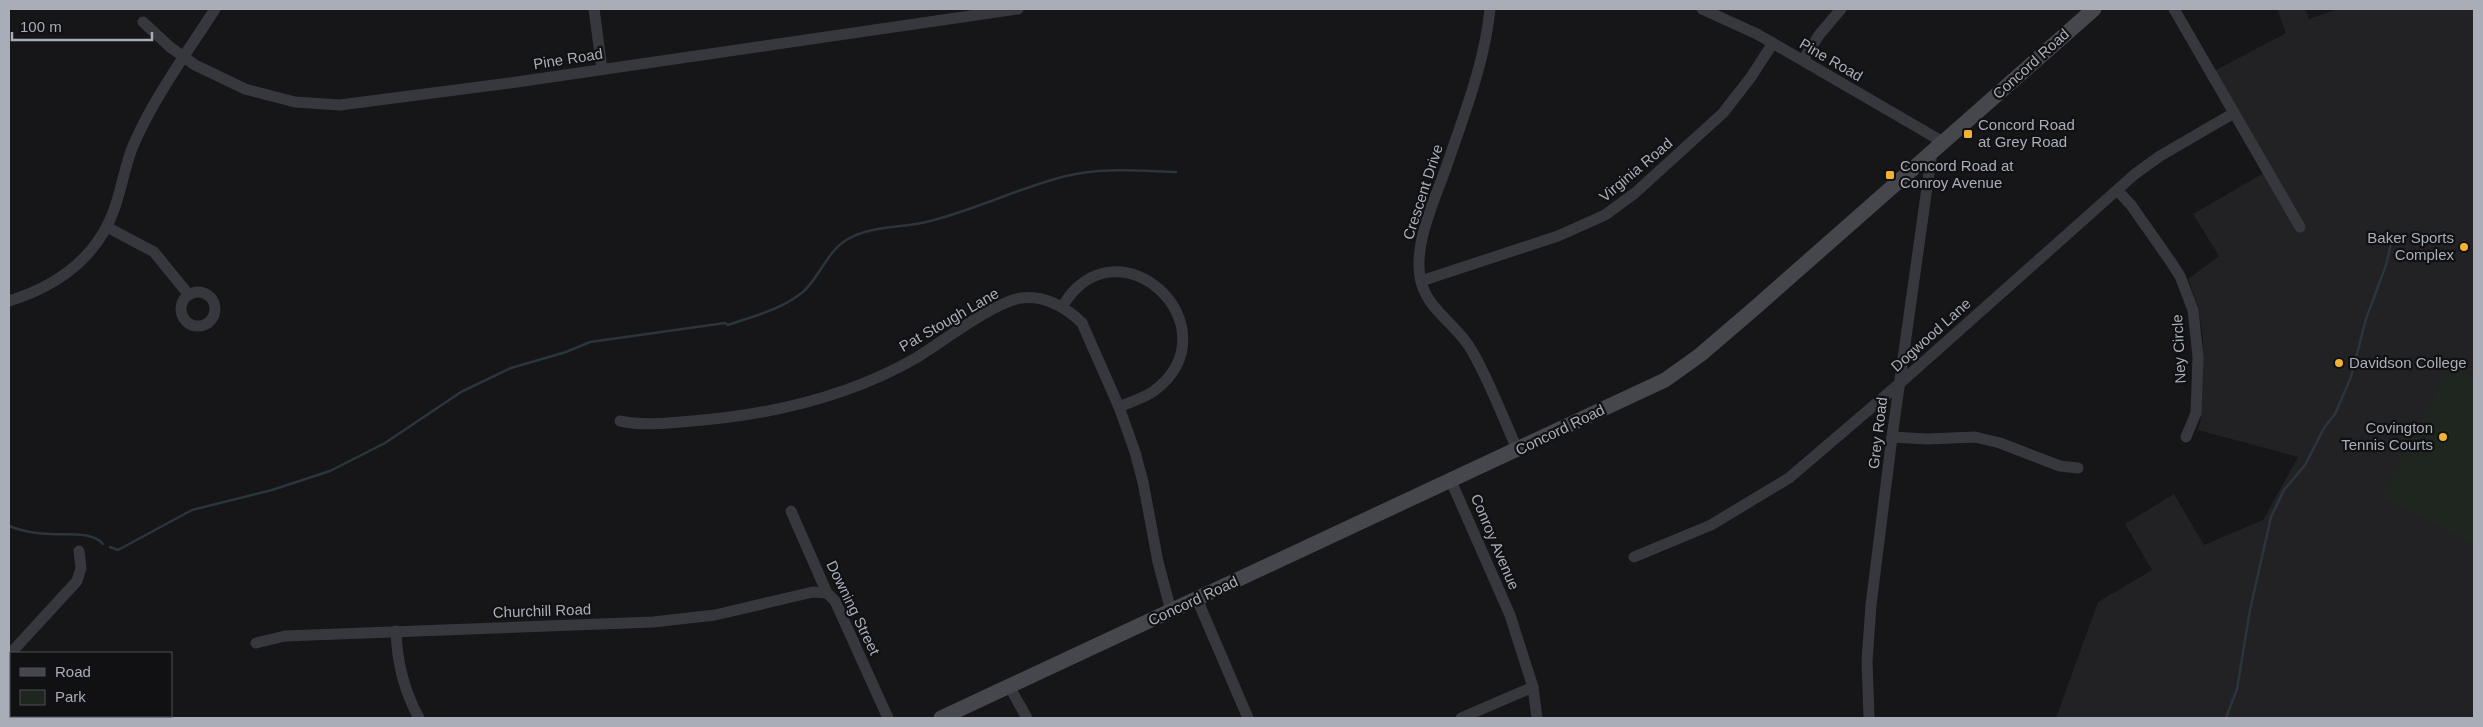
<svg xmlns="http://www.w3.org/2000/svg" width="2483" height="727" viewBox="0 0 2483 727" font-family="Helvetica,sans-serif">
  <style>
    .built { fill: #222225 }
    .green { fill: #1e261f }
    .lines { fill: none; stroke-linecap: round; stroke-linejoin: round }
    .stream { stroke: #2c353c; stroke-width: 2.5 }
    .street { stroke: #37383d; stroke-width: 11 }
    .secondary { stroke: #45474d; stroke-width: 15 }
    .poi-dot { fill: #f2b134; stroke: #111113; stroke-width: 2 }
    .labels { text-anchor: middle; stroke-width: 4.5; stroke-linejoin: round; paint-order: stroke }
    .street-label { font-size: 15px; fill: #a8adb8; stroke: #111113 }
    .poi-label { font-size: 15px; fill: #a8adb8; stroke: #111113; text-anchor: start }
  </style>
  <rect width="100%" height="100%" fill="#161618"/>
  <polygon class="built" points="2277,9 2305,9 2309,19 2338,9 2474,9 2474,718 2056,718 2098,602 2152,570 2125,524 2174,494 2204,545 2263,520 2298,457 2198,430 2201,418 2203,338 2198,306 2188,279 2219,256 2193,214 2269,170 2214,71 2286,33"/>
  <polygon class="green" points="2450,365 2474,377 2474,545 2382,497"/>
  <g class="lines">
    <g class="stream">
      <path d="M9,526C22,531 37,534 51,534C67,535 92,531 103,544"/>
      <path d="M110,547L118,550L192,510L272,490L330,471L385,443L461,392L511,368L566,352L590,342L725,323L728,325C754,316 783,309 804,291C820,276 828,250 848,239C870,226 901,228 926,222C973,211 1018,188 1066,176C1101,167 1140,171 1176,172"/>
      <polyline points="2226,718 2237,689 2250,610 2271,517 2284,490 2305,465 2324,428 2335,414 2351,377 2366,319 2386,265 2392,239"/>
    </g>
    <g class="street">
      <polyline points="594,9 602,69"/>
      <path d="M1490,9C1485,61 1465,112 1448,162C1436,198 1410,248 1422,285C1431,313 1459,326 1472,351C1490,382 1503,418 1518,451"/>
      <polyline points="1702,9 1757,34 1943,142"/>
      <polyline points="2174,9 2300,227"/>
      <polyline points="143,22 170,47 195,65 245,89 295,102 340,105 510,83 1018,9"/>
      <polyline points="1803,60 1819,35 1841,9"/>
      <polyline points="2117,190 2131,205 2171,262 2180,276 2193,310 2198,357 2196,413 2186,437"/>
      <polyline points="107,227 154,252 189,295"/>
      <polyline points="1421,281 1558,236 1605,215 1635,193 1723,113 1751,77 1773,43"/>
      <circle cx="198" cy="309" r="17"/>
      <path d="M9,301C57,286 98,257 115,207C122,187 125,165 133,146C154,97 187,53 215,9"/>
      <path d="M1062,307C1117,214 1238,327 1154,391C1144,398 1130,402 1119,407"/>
      <path d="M620,421C644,426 668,423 692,421C769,415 848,397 916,358C942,342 994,302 1021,298C1044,295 1066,307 1082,323L1119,407L1135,452L1143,482L1158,562L1171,611"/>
      <polyline points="1892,437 1927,439 1975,437 2000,443 2060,466 2078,468"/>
      <polyline points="1451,481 1510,615 1533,687 1537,718"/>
      <polyline points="791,511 827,593 835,601 888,718"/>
      <polyline points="1634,557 1711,525 1789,478 1899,384 2135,174 2160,156 2234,113"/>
      <polyline points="1197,599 1248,718"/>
      <path d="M396,631C397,663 404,691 419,718"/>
      <polyline points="256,643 285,636 653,622 715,615 813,592 827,593"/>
      <polyline points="9,655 77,581 81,568 79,551"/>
      <polyline points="9,669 11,672"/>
      <polyline points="1009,686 1027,718"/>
      <polyline points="54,716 56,718"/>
      <polyline points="1461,718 1533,687"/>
      <polyline points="1869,718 1867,661 1871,605 1892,437 1932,152"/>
    </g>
    <polyline class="secondary" points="941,718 1665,380 1700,355 1756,307 2094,9"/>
  </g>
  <g class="poi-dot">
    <rect x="1963" y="129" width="10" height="10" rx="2.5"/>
    <rect x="1885" y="170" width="10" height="10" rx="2.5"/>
    <circle cx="2464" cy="247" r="5"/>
    <circle cx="2339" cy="363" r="5"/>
    <circle cx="2443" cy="437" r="5"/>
  </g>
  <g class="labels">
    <g class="street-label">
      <text transform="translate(568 59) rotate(-9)" y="5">Pine Road</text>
      <text transform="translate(1831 60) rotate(30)" y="5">Pine Road</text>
      <text transform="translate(2031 64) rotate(-42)" y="5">Concord Road</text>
      <text transform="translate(1636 170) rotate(-40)" y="5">Virginia Road</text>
      <text transform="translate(1423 192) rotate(-72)" y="5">Crescent Drive</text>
      <text transform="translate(949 320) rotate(-30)" y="5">Pat Stough Lane</text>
      <text transform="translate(1931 335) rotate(-42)" y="5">Dogwood Lane</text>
      <text transform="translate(2179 349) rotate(-93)" y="5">Ney Circle</text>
      <text transform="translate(1560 430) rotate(-26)" y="5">Concord Road</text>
      <text transform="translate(1878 433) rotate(-83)" y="5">Grey Road</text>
      <text transform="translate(1495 542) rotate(67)" y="5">Conroy Avenue</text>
      <text transform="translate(1193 601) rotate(-25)" y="5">Concord Road</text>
      <text transform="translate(853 608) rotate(64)" y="5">Downing Street</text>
      <text transform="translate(542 611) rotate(-2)" y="5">Churchill Road</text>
    </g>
    <g class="poi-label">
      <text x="1978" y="130">Concord Road<tspan x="1978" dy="17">at Grey Road</tspan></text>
      <text x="1900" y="171">Concord Road at<tspan x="1900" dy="17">Conroy Avenue</tspan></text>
      <text x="2454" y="243" text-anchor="end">Baker Sports<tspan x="2454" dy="17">Complex</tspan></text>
      <text x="2349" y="368">Davidson College</text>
      <text x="2433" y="433" text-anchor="end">Covington<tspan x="2433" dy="17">Tennis Courts</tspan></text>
    </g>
  </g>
  <rect width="2483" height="727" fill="none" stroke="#a8adb8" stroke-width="20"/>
  <rect x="10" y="652" width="162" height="65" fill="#111113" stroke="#4d4f55"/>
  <rect x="20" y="668" width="25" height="8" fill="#45474d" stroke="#4d4f55"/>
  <text x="55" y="677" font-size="15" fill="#a8adb8">Road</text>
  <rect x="20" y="690" width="25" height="15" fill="#1e261f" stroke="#4d4f55"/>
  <text x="55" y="702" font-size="15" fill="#a8adb8">Park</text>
  <path d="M12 32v8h140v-8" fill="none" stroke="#a8adb8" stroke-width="2.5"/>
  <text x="20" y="32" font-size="15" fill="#a8adb8" stroke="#111113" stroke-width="4" paint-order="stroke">100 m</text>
</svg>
